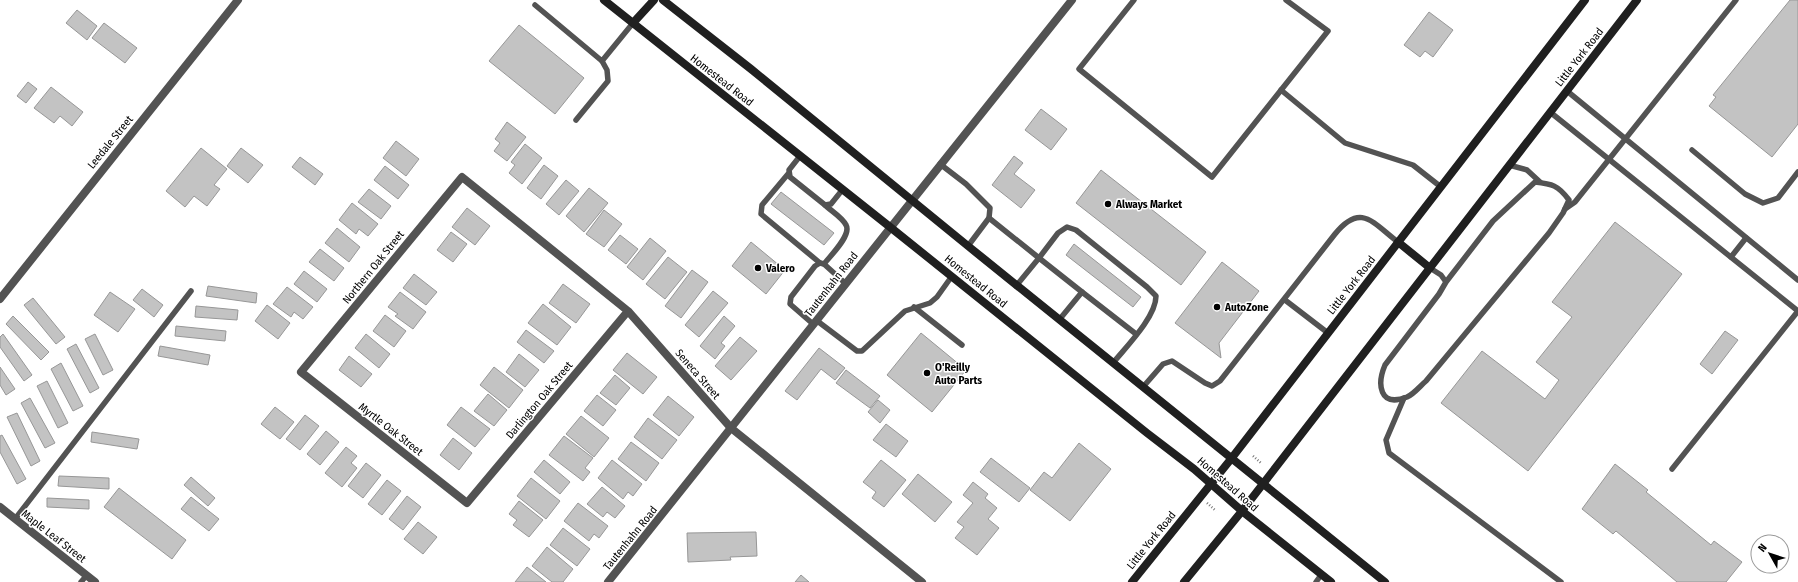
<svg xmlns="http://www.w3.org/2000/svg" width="1798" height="582" viewBox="0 0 1798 582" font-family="'Fira Sans Condensed',sans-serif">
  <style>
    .building { fill: #c3c3c3; stroke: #979797 }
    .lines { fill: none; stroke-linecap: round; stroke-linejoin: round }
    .path { stroke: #757575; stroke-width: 2.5; stroke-dasharray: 1 2; stroke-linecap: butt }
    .lane { stroke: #535353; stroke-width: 5.5 }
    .street { stroke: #535353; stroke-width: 8 }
    .secondary { stroke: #202020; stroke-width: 8 }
    .poi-dot { fill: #000; stroke: #fff; stroke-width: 1.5 }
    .labels { text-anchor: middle; stroke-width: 3; stroke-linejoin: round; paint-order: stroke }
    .street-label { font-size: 11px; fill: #000; stroke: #fff }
    .poi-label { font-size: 11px; font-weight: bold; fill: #000; stroke: #fff; text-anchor: start }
  </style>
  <rect width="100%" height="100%" fill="#fff"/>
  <g class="building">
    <polygon points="1790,0 1798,0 1798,124 1772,157 1709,106 1716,97 1713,95"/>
    <polygon points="77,10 97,26 87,40 66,23"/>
    <polygon points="1429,12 1453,30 1433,57 1425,51 1420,57 1404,45"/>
    <polygon points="104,23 137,48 125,63 92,38"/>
    <polygon points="519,25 584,78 555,114 489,61"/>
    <polygon points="28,82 37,89 26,103 17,96"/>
    <polygon points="51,87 83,112 72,126 60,116 54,123 34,108"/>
    <polygon points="1041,109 1067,129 1051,150 1025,130"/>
    <polygon points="507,122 526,137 507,161 494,151 500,143 495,139"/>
    <polygon points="396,141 419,159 406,176 383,158"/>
    <polygon points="525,144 542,158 522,184 509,173 515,165 511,162"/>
    <polygon points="201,148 227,169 214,185 220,189 207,206 194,196 185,207 166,191"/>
    <polygon points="241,148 263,165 248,183 227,166"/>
    <polygon points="1014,156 1023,163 1014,174 1035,190 1021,208 992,185"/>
    <polygon points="300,157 323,174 315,185 292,167"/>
    <polygon points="544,165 558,176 541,199 527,188"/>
    <polygon points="385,166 409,185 398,199 374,180"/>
    <polygon points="1101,170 1206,252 1181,285 1076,203"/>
    <polygon points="566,180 579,191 559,215 546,204"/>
    <polygon points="589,188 608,203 584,232 566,216"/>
    <polygon points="369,189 391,206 381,219 358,202"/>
    <polygon points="781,192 834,233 824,245 771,204"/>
    <polygon points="352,203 378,224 368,236 359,229 356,234 339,220"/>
    <polygon points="467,208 490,226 475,245 452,227"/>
    <polygon points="604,210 622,224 604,247 586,234"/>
    <polygon points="1615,222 1682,274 1528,471 1441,403 1482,351 1545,399 1559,380 1536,362 1572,317 1552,302"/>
    <polygon points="337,228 360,247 349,262 325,243"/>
    <polygon points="451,232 467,244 453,262 437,250"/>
    <polygon points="620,235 638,249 626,264 608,250"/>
    <polygon points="650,238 666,251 643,280 627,267"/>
    <polygon points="751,242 785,270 766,294 732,266"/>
    <polygon points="1074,244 1141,297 1133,307 1066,255"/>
    <polygon points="320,249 344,268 334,281 309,262"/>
    <polygon points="668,257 687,272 665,299 646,284"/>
    <polygon points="1222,262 1259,291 1219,343 1221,358 1175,323"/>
    <polygon points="692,270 708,282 681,318 665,306"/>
    <polygon points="304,271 327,289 317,302 294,284"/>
    <polygon points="414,274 437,292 426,305 403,288"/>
    <polygon points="563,284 590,304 576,323 549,303"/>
    <polygon points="208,286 257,293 256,303 206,296"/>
    <polygon points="287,287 313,307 303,319 294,312 291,317 273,304"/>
    <polygon points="142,289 163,305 154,317 133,300"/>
    <polygon points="713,291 728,303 699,337 685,325"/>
    <polygon points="110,292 135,309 118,332 94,315"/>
    <polygon points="400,292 426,312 413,329 395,316 398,314 388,307"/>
    <polygon points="33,298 65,337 56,344 24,305"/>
    <polygon points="543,304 571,327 557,345 528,323"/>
    <polygon points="267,305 290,323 278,339 255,321"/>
    <polygon points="196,306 238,310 237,320 195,317"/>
    <polygon points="385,315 406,331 394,347 373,331"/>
    <polygon points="13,316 49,352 41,360 6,324"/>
    <polygon points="724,316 735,326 721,343 725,346 715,359 700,346"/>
    <polygon points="176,326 226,331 225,341 175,336"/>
    <polygon points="526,330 554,351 544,363 517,342"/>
    <polygon points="1725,331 1738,340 1712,374 1700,364"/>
    <polygon points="921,333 966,370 932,412 887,375"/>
    <polygon points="3,334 32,375 24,381 0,347 0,337"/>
    <polygon points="95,334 113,370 103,375 85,339"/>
    <polygon points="366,334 390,354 379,368 355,348"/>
    <polygon points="740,337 757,351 731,380 715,366"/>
    <polygon points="76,344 99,388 90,393 67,349"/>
    <polygon points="160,346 210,355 208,365 158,356"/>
    <polygon points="819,348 845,368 835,380 821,369 797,400 785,391"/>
    <polygon points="627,353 657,377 643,394 613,370"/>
    <polygon points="519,354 539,370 525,387 506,372"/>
    <polygon points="349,356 372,374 361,387 339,370"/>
    <polygon points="61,363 83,406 73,411 51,369"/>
    <polygon points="0,367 15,389 6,395 0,385"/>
    <polygon points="494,367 523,390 509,408 480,385"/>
    <polygon points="846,370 880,396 870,408 836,383"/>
    <polygon points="615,375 630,388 616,405 600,393"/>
    <polygon points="47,381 68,423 58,428 37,386"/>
    <polygon points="488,394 507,410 494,426 474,411"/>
    <polygon points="597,395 616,410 603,426 584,411"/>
    <polygon points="668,396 694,417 679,436 653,415"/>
    <polygon points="30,398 55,443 45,448 21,403"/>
    <polygon points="878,400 890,410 880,423 868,412"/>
    <polygon points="275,407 294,422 280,439 261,424"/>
    <polygon points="461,407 490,429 475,447 447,425"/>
    <polygon points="17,413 40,461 31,466 7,417"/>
    <polygon points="305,415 319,426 300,450 286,439"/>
    <polygon points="581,416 609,438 594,457 566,434"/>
    <polygon points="648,418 677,440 662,459 634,437"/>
    <polygon points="886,424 908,441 896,457 873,440"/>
    <polygon points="326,431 339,442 320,465 307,454"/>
    <polygon points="92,432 139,439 137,449 91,442"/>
    <polygon points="2,435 26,479 17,484 0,452 0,436"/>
    <polygon points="564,436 593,458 585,468 590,472 583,481 549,455"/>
    <polygon points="453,438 472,453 459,470 440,455"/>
    <polygon points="631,442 659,463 646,481 618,459"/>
    <polygon points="1079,443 1111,469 1070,521 1030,490 1044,472 1052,478"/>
    <polygon points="346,447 357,456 351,463 357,468 342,487 325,473"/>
    <polygon points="991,458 1030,488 1019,502 980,472"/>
    <polygon points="544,460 570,482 560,494 534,472"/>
    <polygon points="612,460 642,484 633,496 628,492 623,499 598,478"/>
    <polygon points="881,460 906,480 884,507 872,498 876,492 863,482"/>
    <polygon points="366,463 381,475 363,498 348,486"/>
    <polygon points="1615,464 1648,490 1646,492 1711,545 1714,541 1742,562 1726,582 1677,582 1616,531 1613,534 1582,509"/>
    <polygon points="918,474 952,502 935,522 902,494"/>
    <polygon points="59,476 109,478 109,489 58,486"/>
    <polygon points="191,477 215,498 208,506 184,485"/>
    <polygon points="531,478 560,501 546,519 517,496"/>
    <polygon points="387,480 401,491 382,515 368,504"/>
    <polygon points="973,482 988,494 985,498 997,508 988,519 999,528 977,555 955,538 964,527 957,522 973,503 963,495"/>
    <polygon points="602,487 625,506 615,518 607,512 603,517 587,504"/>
    <polygon points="119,488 186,540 172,559 104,507"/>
    <polygon points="407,496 421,507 403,530 389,519"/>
    <polygon points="191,497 219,519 209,531 181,509"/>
    <polygon points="47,498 89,500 89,509 47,507"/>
    <polygon points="519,501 543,520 529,537 513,525 517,520 509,514"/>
    <polygon points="578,503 608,526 599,538 594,534 589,541 564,521"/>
    <polygon points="418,522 437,537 423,554 404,539"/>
    <polygon points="563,528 590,549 577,566 550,545"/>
    <polygon points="756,532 757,556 730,557 731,560 688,562 687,533"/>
    <polygon points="547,547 573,569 563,582 552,582 532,566"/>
    <polygon points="527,567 546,582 515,582"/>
    <polygon points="801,575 809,582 795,582"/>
  </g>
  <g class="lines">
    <g class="path">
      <polyline points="1253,456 1261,463"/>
      <polyline points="1207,503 1216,511"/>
    </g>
    <g class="lane">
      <polyline points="1134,0 1079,69 1212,177 1328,31 1286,0"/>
      <polyline points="535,5 602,61 633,23"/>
      <polyline points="1281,90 1345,143 1413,165 1441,187"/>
      <polyline points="1567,91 1798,280"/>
      <polyline points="1550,112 1798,311"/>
      <polyline points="576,120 608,81 607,70 602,61"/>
      <polyline points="1692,150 1745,194 1763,203 1778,198 1798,172"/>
      <polyline points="800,156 789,170 790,177 825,205 831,204 843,189"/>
      <polyline points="940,164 966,184 990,208 989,218 968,246"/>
      <polyline points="1509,165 1527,170 1540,182"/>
      <polyline points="788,174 762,205 761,214 820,263"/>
      <polyline points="1565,209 1575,202 1736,0"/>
      <path d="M989,218L1039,258L1058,233L1067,227L1076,230L1147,287L1156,296C1156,317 1126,347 1113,363"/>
      <polyline points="1731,257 1746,238"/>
      <path d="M824,264C830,256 852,235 846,225C842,217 831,211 825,205"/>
      <path d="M1430,268L1441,275L1446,282L1439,294L1385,365C1377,384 1379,408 1407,397C1414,394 1420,386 1426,381L1549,233L1563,213L1569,200C1558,185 1552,184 1535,182L1493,221L1446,282"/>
      <polyline points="1016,286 1039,258 1082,292"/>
      <polyline points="1285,300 1328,333"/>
      <polyline points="914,307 962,345"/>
      <polyline points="816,320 857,351 862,351 905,311 930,303 937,297 952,276"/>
      <polyline points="1059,320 1082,292 1136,334"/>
      <polyline points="813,324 790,304 791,297 815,266 820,263 824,264 845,283"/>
      <path d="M1143,387L1163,364L1172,361L1205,383L1212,386L1220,381L1335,234C1361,202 1373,223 1398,242"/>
      <polyline points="1404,398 1386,440 1389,453 1561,582"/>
      <polyline points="1672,469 1798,311"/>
      <polyline points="15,519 191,291"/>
      <polyline points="81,582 87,575"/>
      <polyline points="1316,582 1321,575"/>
    </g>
    <g class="street">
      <polyline points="0,299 238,0"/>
      <polyline points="628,311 467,503 301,372 462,177 628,311 731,428 922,582"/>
      <polyline points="0,507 95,582"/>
      <polyline points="608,582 1072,0"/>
    </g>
    <g class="secondary">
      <polyline points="604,0 890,227 1147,433 1194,469 1242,511 1331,582"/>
      <polyline points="663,0 751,69 968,246 1385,582"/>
      <polyline points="633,23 654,0"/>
      <polyline points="1398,242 1430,268"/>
      <polyline points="1132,582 1231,459 1585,0"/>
      <polyline points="1184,582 1242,511 1637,0"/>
    </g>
  </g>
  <g class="poi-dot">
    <circle cx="1108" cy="204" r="4"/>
    <circle cx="758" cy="268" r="4"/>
    <circle cx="1217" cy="307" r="4"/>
    <circle cx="927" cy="373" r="4"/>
  </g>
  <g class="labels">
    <g class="street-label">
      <text transform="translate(1579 57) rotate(-52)" y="4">Little York Road</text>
      <text transform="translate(722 80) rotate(38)" y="4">Homestead Road</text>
      <text transform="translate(110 142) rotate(-51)" y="4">Leedale Street</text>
      <text transform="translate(373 267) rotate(-51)" y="4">Northern Oak Street</text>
      <text transform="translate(976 281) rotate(39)" y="4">Homestead Road</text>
      <text transform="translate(831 284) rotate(-52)" y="4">Tautenhahn Road</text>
      <text transform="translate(1351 285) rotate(-52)" y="4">Little York Road</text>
      <text transform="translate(698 374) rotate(49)" y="4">Seneca Street</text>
      <text transform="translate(539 400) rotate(-50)" y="4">Darlington Oak Street</text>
      <text transform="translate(391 429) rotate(38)" y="4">Myrtle Oak Street</text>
      <text transform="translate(1228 484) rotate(41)" y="4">Homestead Road</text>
      <text transform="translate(54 536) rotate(38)" y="4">Maple Leaf Street</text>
      <text transform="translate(630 538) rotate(-51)" y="4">Tautenhahn Road</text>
      <text transform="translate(1151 540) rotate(-51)" y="4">Little York Road</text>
    </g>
    <g class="poi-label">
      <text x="1116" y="208">Always Market</text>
      <text x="766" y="272">Valero</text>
      <text x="1225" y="311">AutoZone</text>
      <text x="935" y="371">O'Reilly<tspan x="935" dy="13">Auto Parts</tspan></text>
    </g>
  </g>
  <g transform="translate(1770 554) rotate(309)"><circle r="19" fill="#ffffff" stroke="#999999"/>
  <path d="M0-3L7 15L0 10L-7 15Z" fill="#000000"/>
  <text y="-6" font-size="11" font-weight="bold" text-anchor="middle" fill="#000000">N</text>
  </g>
</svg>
